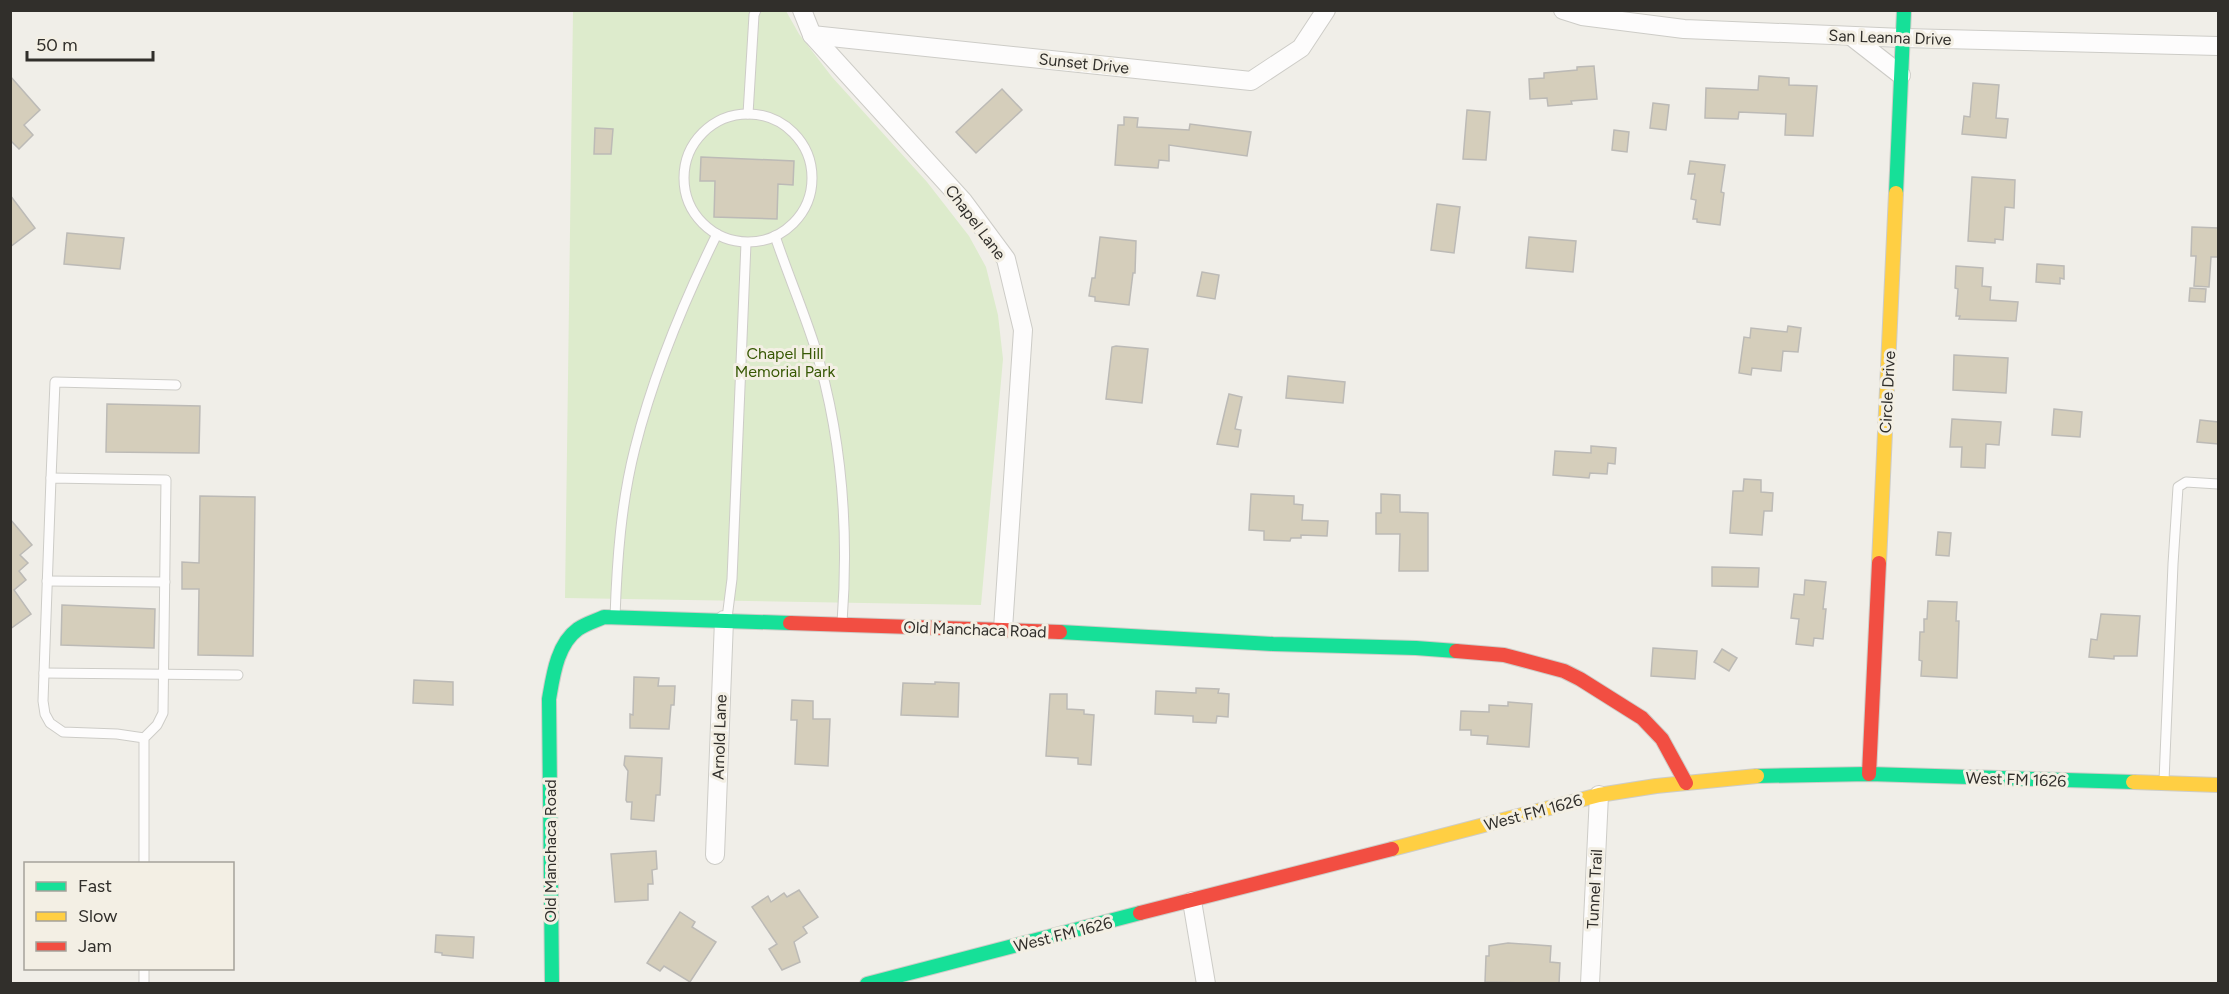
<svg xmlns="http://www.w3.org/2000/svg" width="2229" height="994" viewBox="0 0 2229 994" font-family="Figtree,sans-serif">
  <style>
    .green { fill: #ddebcc }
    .building { fill: #d5cebb; stroke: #bcbab6; stroke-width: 1.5 }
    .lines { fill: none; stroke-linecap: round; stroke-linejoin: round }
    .lane-casing { stroke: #cdccc7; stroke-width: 11 }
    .street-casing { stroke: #cdccc7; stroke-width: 20 }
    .fast-casing { stroke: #cdccc7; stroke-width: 16 }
    .slow-casing { stroke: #cdccc7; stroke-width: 16 }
    .jam-casing { stroke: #cdccc7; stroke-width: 16 }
    .lane { stroke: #fdfcfc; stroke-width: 9 }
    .street { stroke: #fdfcfc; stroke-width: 18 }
    .fast { stroke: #16e098; stroke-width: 14 }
    .slow { stroke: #ffcf43; stroke-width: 14 }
    .jam { stroke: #f24e42; stroke-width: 14 }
    .labels { text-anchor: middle; stroke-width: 6; stroke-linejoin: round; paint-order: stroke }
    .street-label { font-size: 16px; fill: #312f2b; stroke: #f3efe4 }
    .park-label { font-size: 16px; fill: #375804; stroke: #f3efe4 }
  </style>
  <rect width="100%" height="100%" fill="#f0eee8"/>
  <polygon class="green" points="573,11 786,11 799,34 832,77 927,182 969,236 986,267 998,315 1003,359 981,605 565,598"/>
  <g class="building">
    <polygon points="1594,66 1597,99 1571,101 1572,104 1548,106 1547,98 1530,99 1529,79 1544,78 1544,73 1577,70 1577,67"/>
    <polygon points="10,76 40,110 24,125 33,135 19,149 10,140"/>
    <polygon points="1759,76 1789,78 1789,85 1817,86 1813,136 1785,135 1786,114 1739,112 1738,119 1705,118 1706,88 1758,90"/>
    <polygon points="1973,83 1999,85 1996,118 2008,119 2006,138 1962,134 1964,116 1970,117"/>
    <polygon points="1002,89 1022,110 976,153 956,132"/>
    <polygon points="1653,103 1669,105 1666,130 1650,128"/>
    <polygon points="1467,110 1490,112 1486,160 1463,159"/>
    <polygon points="1124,117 1138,118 1137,127 1189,130 1190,124 1251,132 1247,156 1169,145 1169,161 1159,160 1158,168 1115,165 1118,125 1124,125"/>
    <polygon points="595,128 613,129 611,154 594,154"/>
    <polygon points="1614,130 1629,132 1627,152 1612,150"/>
    <polygon points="701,157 794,161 793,185 778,184 777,219 714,217 715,181 700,181"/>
    <polygon points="1690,161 1725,165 1721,192 1724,193 1720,225 1697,222 1697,219 1693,219 1696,200 1691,199 1695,174 1688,174"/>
    <polygon points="1972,177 2015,180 2014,208 2005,207 2003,240 1995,239 1995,243 1968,241"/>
    <polygon points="10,195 35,228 10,247"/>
    <polygon points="1437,204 1460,207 1454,253 1431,250"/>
    <polygon points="2192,227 2218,228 2218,257 2211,257 2209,287 2194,286 2196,256 2191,256"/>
    <polygon points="67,233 124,238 120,269 64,264"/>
    <polygon points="1100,237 1136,241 1135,273 1133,273 1129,305 1095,301 1095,297 1089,296 1092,278 1095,278"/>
    <polygon points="1529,237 1576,241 1573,272 1526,268"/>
    <polygon points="2037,264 2064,266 2064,279 2060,278 2060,284 2036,282"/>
    <polygon points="1956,266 1983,268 1982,286 1991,287 1990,300 2018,302 2016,321 1959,319 1960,316 1956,316 1958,289 1955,288"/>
    <polygon points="1202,272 1219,275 1215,299 1197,296"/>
    <polygon points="2190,288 2206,289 2205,302 2189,301"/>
    <polygon points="1788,326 1801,328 1798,352 1783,351 1781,371 1752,368 1751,375 1739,373 1744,337 1750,338 1751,328 1787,332"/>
    <polygon points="1116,346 1148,349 1142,403 1106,399 1112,347"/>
    <polygon points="1954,355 2008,358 2006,393 1953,390"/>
    <polygon points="1288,376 1345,382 1343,403 1286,398"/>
    <polygon points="1229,394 1242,397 1235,429 1241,430 1238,447 1217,444"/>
    <polygon points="107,404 200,406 199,453 106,452"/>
    <polygon points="2054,409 2082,412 2080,437 2052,435"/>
    <polygon points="1952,419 2001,422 1999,445 1986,444 1985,468 1961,467 1962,447 1950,447"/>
    <polygon points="2200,420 2218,422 2218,444 2197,442"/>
    <polygon points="1591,446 1616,448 1615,464 1608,463 1607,474 1590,473 1589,478 1553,475 1555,451 1591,453"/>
    <polygon points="1744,479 1761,480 1761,492 1773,493 1772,511 1764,511 1762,535 1730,533 1733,491 1743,491"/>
    <polygon points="1251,494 1294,496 1294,504 1303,505 1302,520 1328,521 1327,536 1301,535 1301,538 1291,538 1290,541 1264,540 1264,531 1249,530"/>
    <polygon points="1381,494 1400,495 1400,512 1428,513 1428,571 1399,571 1400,534 1376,534 1376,513 1381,513"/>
    <polygon points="200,496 255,497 253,656 198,655 199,589 182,589 182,562 199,563"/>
    <polygon points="10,519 32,545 20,555 28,563 19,571 26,580 14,590 31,614 10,629"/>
    <polygon points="1938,532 1951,533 1949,556 1936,555"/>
    <polygon points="1712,567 1759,568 1758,587 1712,586"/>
    <polygon points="1805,580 1826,582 1823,609 1826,609 1823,639 1814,638 1813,646 1796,644 1799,619 1791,618 1794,594 1804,595"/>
    <polygon points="1928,601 1957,602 1956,621 1959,621 1957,678 1921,676 1922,661 1919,660 1920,632 1924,632 1924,619 1927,619"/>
    <polygon points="62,605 155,609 154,648 61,645"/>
    <polygon points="2101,614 2140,616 2137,656 2114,656 2114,659 2089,657 2091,639 2097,640"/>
    <polygon points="1653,648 1697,651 1695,679 1651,676"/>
    <polygon points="1722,649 1737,658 1729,671 1714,662"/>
    <polygon points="634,677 659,678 658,686 675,686 674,705 671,705 669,729 630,728 630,714 633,715"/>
    <polygon points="414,680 453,682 453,705 413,703"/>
    <polygon points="935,682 959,683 958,717 901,715 903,683 935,684"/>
    <polygon points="1196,688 1219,689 1218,693 1229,694 1228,717 1217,716 1216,723 1193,722 1193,716 1155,714 1156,691 1196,693"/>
    <polygon points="1050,694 1067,694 1067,709 1084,710 1084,714 1094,715 1091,765 1078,764 1078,758 1046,756"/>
    <polygon points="792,700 813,701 813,719 830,719 828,766 795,764 797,720 791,720"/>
    <polygon points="1508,702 1532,704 1529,747 1487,744 1488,736 1471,735 1471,730 1460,730 1461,711 1489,712 1489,705 1508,706"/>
    <polygon points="625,756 662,758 660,795 656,795 654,821 631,819 632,802 627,802 626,800 628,771 624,765"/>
    <polygon points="656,851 657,869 652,870 653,884 648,884 648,900 615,902 611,854"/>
    <polygon points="799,890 818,917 803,927 807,933 794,942 800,962 782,970 769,949 777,944 752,907 768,896 771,902 784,893 787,897"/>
    <polygon points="680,912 695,922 692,927 716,942 690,982 664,966 660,971 647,963"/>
    <polygon points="436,935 474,937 473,958 442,955 442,953 435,952"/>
    <polygon points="1508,943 1551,946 1550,962 1560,963 1559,984 1485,982 1486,956 1489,956 1489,946"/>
  </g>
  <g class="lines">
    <g class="lane-casing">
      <g id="lane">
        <circle cx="748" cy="178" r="64"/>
        <polyline points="748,114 754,15 756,10"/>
        <path d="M775,236C787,272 802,307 814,344C842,434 849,529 842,623"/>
        <polyline points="51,478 55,382 176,385"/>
        <polyline points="47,581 165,582"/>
        <path d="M615,617C617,560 621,503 635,448C653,376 684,301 717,234"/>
        <polyline points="727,618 732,579 746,243"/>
        <polyline points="44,673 238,675"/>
        <polyline points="2164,781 2173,564 2178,487 2186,482 2218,484"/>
        <polyline points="144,864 144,738 157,725 163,713 166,480 51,478 43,701 45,714 50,723 63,732 117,734 144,738"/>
        <polyline points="144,984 144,968"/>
      </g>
    </g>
    <g class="street-casing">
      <g id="street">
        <polyline points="802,10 812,35 963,201 1006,259 1023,330 1003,629"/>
        <polyline points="1563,10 1582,16 1684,29 1903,38 2218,46"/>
        <polyline points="812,35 1251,81 1301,48 1326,10"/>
        <polyline points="1851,36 1901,75"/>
        <polyline points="715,855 724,620"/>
        <polyline points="1192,901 1206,984"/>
        <polyline points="1590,984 1599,795"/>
      </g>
    </g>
    <g class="fast-casing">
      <g id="fast">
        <polyline points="1896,193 1904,10"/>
        <polyline points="1060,632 1273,644 1416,648 1456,651"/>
        <polyline points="1757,776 1869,774 2133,782"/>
        <path d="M552,984L549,699C553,676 557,644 578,629C585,624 595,621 604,617L790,623"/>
        <polyline points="867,984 1140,913"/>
      </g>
    </g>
    <g class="slow-casing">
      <g id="slow">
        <polyline points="1879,563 1896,193"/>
        <polyline points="2133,782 2218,785"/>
        <polyline points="1392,849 1599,795 1656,786 1757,776"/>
      </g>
    </g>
    <g class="jam-casing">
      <g id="jam">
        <polyline points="790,623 1060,632"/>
        <polyline points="1456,651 1504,655 1564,671 1580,679 1642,718 1662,739 1686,783"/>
        <polyline points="1869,774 1879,563"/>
        <polyline points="1140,913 1392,849"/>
      </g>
    </g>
    <use href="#lane" class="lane"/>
    <use href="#street" class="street"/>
    <use href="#fast" class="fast"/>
    <use href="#slow" class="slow"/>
    <use href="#jam" class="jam"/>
  </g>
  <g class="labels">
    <g class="street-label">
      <text transform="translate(1890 37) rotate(2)" y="6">San Leanna Drive</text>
      <text transform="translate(1084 63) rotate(6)" y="6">Sunset Drive</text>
      <text transform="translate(976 222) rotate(53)" y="6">Chapel Lane</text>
      <text transform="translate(1887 392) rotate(-87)" y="6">Circle Drive</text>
      <text transform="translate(975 629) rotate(2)" y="6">Old Manchaca Road</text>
      <text transform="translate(719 737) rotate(-88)" y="6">Arnold Lane</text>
      <text transform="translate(2016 779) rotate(2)" y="6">West FM 1626</text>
      <text transform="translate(1533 812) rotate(-15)" y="6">West FM 1626</text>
      <text transform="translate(550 851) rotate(-90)" y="6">Old Manchaca Road</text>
      <text transform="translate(1594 889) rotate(-87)" y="6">Tunnel Trail</text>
      <text transform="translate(1063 934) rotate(-14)" y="6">West FM 1626</text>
    </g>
    <g class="park-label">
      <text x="785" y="359">Chapel Hill<tspan x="785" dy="18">Memorial Park</tspan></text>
    </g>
  </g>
  <rect width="2229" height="994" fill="none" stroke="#312f2b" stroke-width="24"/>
  <rect x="24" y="862" width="210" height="108" fill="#f3efe4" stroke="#a5a29a" stroke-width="1.5"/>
  <rect x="36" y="882" width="30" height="9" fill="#16e098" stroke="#a5a29a" stroke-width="1.5"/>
  <text x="78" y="892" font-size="18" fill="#312f2b">Fast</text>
  <rect x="36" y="912" width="30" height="9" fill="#ffcf43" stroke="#a5a29a" stroke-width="1.5"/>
  <text x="78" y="922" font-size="18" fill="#312f2b">Slow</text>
  <rect x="36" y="942" width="30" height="9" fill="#f24e42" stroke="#a5a29a" stroke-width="1.5"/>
  <text x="78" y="952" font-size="18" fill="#312f2b">Jam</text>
  <path d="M27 51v9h126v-9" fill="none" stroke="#312f2b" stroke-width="3"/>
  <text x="36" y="51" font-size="18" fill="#312f2b" stroke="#f3efe4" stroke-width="4.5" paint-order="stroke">50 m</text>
</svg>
